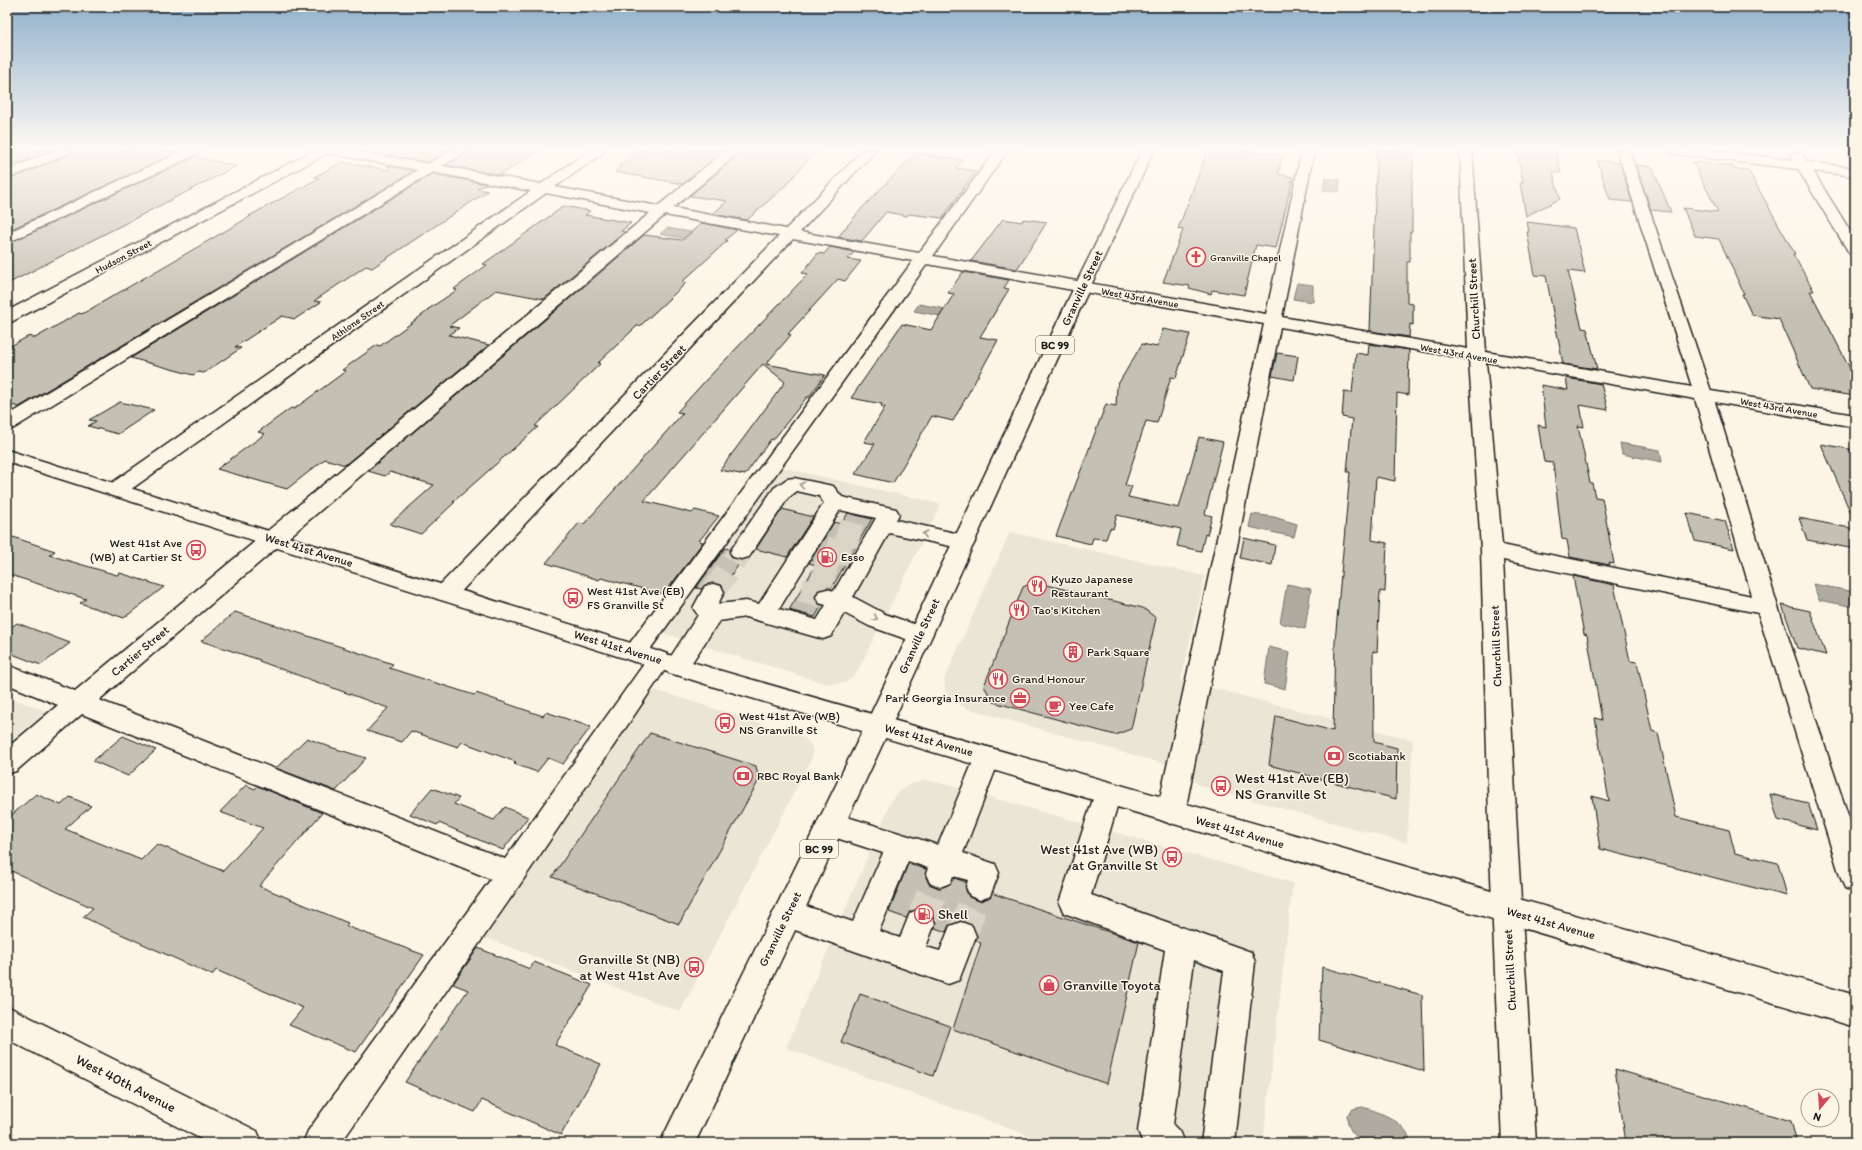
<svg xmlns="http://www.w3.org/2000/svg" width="1862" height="1150" viewBox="0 0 1862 1150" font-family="Itim,sans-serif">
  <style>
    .built { fill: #ebe5d6 }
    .water { fill: #b0aba1; stroke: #75726c }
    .building { fill: #c4c0b3; stroke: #1c1c1c }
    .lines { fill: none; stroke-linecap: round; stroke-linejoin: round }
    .minor-tunnel-far1 { stroke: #dad4c7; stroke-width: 24; stroke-dasharray: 24 12; stroke-linecap: butt }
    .minor-tunnel { stroke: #dad4c7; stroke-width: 30; stroke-dasharray: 30 15; stroke-linecap: butt }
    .minor-casing { stroke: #1c1c1c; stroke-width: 3 }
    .major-casing { stroke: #1c1c1c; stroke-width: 3 }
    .highway-casing { stroke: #1c1c1c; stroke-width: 3 }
    .minor { fill: #fcf5e5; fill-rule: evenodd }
    .major { fill: #fcf5e5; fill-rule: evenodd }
    .highway { fill: #fcf5e5; fill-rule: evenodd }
    .oneway { stroke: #97938b }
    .labels { text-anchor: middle; stroke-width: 3; stroke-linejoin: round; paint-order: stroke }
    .far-street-label { font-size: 10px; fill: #1c1c1c; stroke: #fcf5e5 }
    .far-poi-label { font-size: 10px; fill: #1c1c1c; stroke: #fcf5e5; text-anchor: start }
    .shield { fill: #fcf5e5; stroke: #5f5d58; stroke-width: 1 }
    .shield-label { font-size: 11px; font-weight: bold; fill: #1c1c1c }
    .street-label { font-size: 12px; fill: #1c1c1c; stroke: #fcf5e5 }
    .poi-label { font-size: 12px; fill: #1c1c1c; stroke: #fcf5e5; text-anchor: start }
    .near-poi-label { font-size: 14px; fill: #1c1c1c; stroke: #fcf5e5; text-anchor: start }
    .near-street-label { font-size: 14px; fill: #1c1c1c; stroke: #fcf5e5 }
  </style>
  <rect width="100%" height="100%" fill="#fcf5e5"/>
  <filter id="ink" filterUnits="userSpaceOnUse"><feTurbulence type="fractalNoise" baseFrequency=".025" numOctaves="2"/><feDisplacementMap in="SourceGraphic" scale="8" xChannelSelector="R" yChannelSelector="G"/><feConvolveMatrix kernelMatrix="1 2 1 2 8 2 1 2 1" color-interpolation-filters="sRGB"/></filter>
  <g filter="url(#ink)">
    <g class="built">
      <polygon points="780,467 941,504 858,670 853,677 846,682 835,684 824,683 659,632"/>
      <polygon points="1010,532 1205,576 1181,680 1413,740 1407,843 1201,786 1195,782 1190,771 969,709 956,703 949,697 945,689 944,680"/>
      <polygon points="655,690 792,733 805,738 811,745 813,753 810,762 680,1012 476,934 636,706"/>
      <polygon points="7,697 47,711 7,744"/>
      <polygon points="924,780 941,783 1293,883 1263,1143 1049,1143 786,1048 891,802 898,792 909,785"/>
    </g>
    <g class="water">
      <polygon points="1325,178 1340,180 1339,192 1323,190"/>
      <polygon points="667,228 696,233 689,239 660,234"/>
      <polygon points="1297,283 1313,285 1313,302 1293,299"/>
      <polygon points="919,304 946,309 941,316 914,311"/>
      <polygon points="1620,443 1660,450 1662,462 1622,454"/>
      <polygon points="1252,514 1274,517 1297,524 1294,537 1249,527"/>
      <polygon points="1287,584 1311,589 1305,629 1280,623"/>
      <polygon points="1813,584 1855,592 1855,607 1819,600"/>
      <polygon points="1269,647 1290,652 1285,689 1264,684"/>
      <path d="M1362,1107C1378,1111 1410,1123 1410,1143C1385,1143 1348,1150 1347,1115L1353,1109Z"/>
    </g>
    <g class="building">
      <polygon points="7,150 52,150 7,168"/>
      <polygon points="72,150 160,150 176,153 7,231 7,180 71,154"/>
      <polygon points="390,150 450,150 428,162 390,156"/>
      <polygon points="467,150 541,150 500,175 446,165 466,154"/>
      <polygon points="640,150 724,150 683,184 615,172 622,166 618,166"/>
      <polygon points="740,150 817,150 786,185 747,220 713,214 727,201 690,196 739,154"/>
      <polygon points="1208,150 1239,150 1283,155 1278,174 1293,177 1276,248 1256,245 1244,295 1212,290 1211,294 1189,288 1190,286 1163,282 1183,230 1178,229"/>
      <polygon points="1377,150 1414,150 1412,183 1412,232 1410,232 1410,262 1407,262 1407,303 1413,304 1413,325 1410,324 1409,337 1370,331"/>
      <polygon points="1517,150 1555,150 1561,173 1553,172 1560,199 1526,216 1520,183 1523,183"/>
      <polygon points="916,153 963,160 956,168 976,171 942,218 909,214 907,216 886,212 862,241 838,237 862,208"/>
      <polygon points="195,157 237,166 7,284 7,244"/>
      <polygon points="1597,160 1620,163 1632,202 1610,200"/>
      <polygon points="342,162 389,170 389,166 414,171 19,407 7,404 7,348 29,336 35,338 79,313 82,314 251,216 249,216 319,178 314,177"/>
      <polygon points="1693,162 1733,166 1734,169 1748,170 1795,254 1793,254 1814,291 1810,291 1855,378 1855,396 1810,389 1779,319 1752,315 1742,294 1744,294 1719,239 1695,236 1683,208 1718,212"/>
      <polygon points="1636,165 1652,167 1671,212 1651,210"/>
      <polygon points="432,174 486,184 477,189 488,191 372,268 366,266 314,301 321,302 295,319 282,316 235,347 241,348 204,373 198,372 193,375 131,358"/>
      <polygon points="564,206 590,211 585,215 631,223 621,231 625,232 544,299 496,290 449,326 459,328 449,335 489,345 345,465 325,459 287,489 217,469 265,434 258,432 291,408 294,409 346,371 342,370 377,345 380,346 429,310 427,310 457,290 454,289 487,265 483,264"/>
      <polygon points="1003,219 1022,222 1023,219 1047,222 1017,269 971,261"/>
      <polygon points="1527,222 1574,228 1585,273 1568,271 1582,328 1587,329 1597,369 1563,364 1546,276 1535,275 1527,232 1529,232"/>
      <polygon points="702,223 737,230 725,240 727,241 682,282 686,283 640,326 637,326 598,363 600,364 535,426 538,427 453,502 455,502 421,534 390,524 434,485 390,472 385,476 368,471 644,235 682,240"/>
      <polygon points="830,247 854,252 848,259 861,261 845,281 838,279 788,334 791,335 766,364 825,375 809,397 807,397 773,440 771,439 745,475 720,470 785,382 763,364 644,501 692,513 695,510 719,516 699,541 703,542 664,594 601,578 599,580 546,563 579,523 584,524 683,413 677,412 706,380 808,274 802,273 818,253 824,254"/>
      <polygon points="963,272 1009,280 1004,288 1009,289 980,337 998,340 953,421 932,416 893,483 855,474 875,444 864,442 885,407 881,406 882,404 851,398 902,324 931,330 954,294 948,293"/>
      <polygon points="1163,329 1190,334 1176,378 1171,377 1157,423 1146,421 1125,485 1132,486 1128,497 1179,508 1199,437 1223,442 1205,514 1212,516 1207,535 1205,534 1201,551 1177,546 1181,529 1117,515 1113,529 1110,528 1106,539 1093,538 1091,544 1056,536 1106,404 1116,406 1117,386 1142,344 1157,347"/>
      <polygon points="1369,344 1409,350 1408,395 1397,393 1395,481 1376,477 1372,540 1387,543 1385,592 1380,591 1377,652 1373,651 1374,742 1397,748 1396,799 1269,765 1276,716 1333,731 1335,642 1350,472 1347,472 1352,419 1342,417 1344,392 1352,393 1356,353 1368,355"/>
      <polygon points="1277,353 1298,356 1294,380 1272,376"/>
      <polygon points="1566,378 1601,384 1608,410 1580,405 1584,427 1578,426 1590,483 1592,483 1595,497 1602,498 1614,564 1609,563 1610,565 1570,557 1567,540 1562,539 1553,463 1544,462 1538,425 1546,427 1541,385 1568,390"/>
      <polygon points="120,402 154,410 118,434 88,426 96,421 89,420"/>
      <polygon points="1821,444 1855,450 1855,523"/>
      <polygon points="782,509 813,517 787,557 756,549"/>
      <polygon points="848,513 872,519 831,589 827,588 818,590 815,598 818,604 822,605 815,617 789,610 816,565 809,563 834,522 841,524"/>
      <polygon points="1687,513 1725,521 1734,549 1695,541"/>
      <polygon points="1799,518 1855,529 1855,549 1807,540"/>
      <polygon points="7,535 55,551 49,555 117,575 120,573 164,587 124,618 80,603 86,599 7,574"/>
      <polygon points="1244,538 1275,545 1272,565 1240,558"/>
      <polygon points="725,548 730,549 729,553 733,558 742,560 723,587 721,585 713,583 705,585 702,589 696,588"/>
      <polygon points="1573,576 1614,585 1630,661 1637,662 1652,731 1658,733 1676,817 1729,830 1735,853 1778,863 1787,896 1600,849 1592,796 1609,801 1595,718 1602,720 1587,635 1584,634"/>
      <polygon points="1034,582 1143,608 1156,618 1131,729 1115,735 993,702 984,686 1023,587"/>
      <polygon points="1782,605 1810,611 1826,655 1797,648"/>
      <polygon points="235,612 393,664 389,668 474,695 476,693 543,716 546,712 591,727 563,764 548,758 537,772 514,764 516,762 462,742 458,747 411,731 402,742 367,731 388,708 259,661 260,660 201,641"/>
      <polygon points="17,623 38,631 70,643 41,665 7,652 7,630"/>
      <polygon points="650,733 756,766 759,780 679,924 552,877"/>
      <polygon points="123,736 156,750 128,776 93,761"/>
      <polygon points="307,738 330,747 366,758 336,791 276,768"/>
      <polygon points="246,785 255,789 258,786 322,813 259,886 348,923 346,926 424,955 356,1052 289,1025 303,1008 216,970 212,975 83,917 93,908 7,869 7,819 36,794 61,805 70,797 91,806 65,829 141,860 157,844 223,871 263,828 220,812"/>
      <polygon points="432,788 459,798 454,804 494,820 505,807 528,817 503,850 439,823 437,825 410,814"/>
      <polygon points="1770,794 1808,803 1817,830 1778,820"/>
      <polygon points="908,864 926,869 925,875 929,884 939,888 951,884 954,878 966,882 965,888 969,897 979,901 991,897 993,891 994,894 1139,942 1107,1084 953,1029 981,943 976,941 977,935 973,925 962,921 949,925 946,932 935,928 936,922 931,912 921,908 909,912 906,918 889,912"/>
      <polygon points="478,948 530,969 534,962 592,985 555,1045 601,1064 561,1135 482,1100 475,1112 405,1082 468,990 453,984"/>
      <polygon points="1322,967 1422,995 1424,1071 1319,1040"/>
      <polygon points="860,994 950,1026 933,1076 841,1042"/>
      <polygon points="1615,1069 1791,1121 1797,1143 1626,1143"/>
    </g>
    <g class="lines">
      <g class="minor-tunnel-far1">
        <polyline points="837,531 861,537"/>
        <polyline points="826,549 851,555"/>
        <polyline points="813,569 839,576"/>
        <polyline points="801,590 827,597"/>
        <polyline points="713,592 741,552"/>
      </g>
      <g class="minor-tunnel">
        <polyline points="920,923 940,874"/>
        <polyline points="961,936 980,887"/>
      </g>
      <g class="minor-casing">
        <g id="minor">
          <polygon points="55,150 71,150 70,153 7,179 7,170"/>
          <polygon points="185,150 200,150 199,153 7,243 7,233"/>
          <path d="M315,150H350L428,164L452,150H466L465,153L442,166L541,184L590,150H604L603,153L555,187L658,206L726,150H739L738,153L673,208L786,229L863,150H876L800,232L919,253L996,150H1008L933,256L1266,314L1302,150H1314L1282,317L1468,349L1460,150H1472L1486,352L1692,387L1617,150H1629L1711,391L1855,415V427L1715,402L1778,607L1855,836V892L1845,888L1841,879L1758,613L1503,560L1518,852L1536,1143H1502L1490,852L1481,550L1469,359L1280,327L1185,812L1181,820L1171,824L1161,820L1157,812L1264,324L927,264L643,659L635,662L627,659L623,653L627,647L913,261L793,239L454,599L446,601L438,599L435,593L438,587L779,236L665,215L99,700L505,859L651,654L659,651L667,654L670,658L698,615L693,608L705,586L713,584L721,586L724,592L718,604L746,601L759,604L824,503L819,496L797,491L788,498L749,557L741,559L733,557L730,552L733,547L774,488L787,479L794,478L833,486L842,497L896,509L899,514L896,520L964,535L972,537L975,542L972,547L964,549L889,533L853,597L885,614L928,629L932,635L928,641L920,644L869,626L844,613L831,636L823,639L746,617L719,621L685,673L677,675L669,673L666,668L521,883L341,1143H303L308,1131L491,879L82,714L16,771L7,774V748L58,705L7,684V665L75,691L650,213L546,193L123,495L116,497L109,495L106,490L109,485L531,191L432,172L14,428L7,430V416L418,170L328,153L13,321L7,323V311ZM1486,362L1695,399L1752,596L1502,545ZM840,510L876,518L834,591L827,589L819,591L816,597L819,603L826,605L817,620L779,609Z"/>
          <polygon points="1670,150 1703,150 1793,160 1791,156 1792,153 1802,153 1807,162 1855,168 1855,176 1813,171 1855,239 1855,255 1850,254 1848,251 1798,169 1676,154 1671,153"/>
          <polygon points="987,747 996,750 1000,758 963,853 995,864 999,873 990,896 980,900 970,896 966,887 968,880 953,876 950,883 940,887 930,883 926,874 928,868 908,861 879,931 900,938 910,913 920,909 930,913 935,923 926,947 940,951 950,926 961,922 972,926 976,936 959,980 948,984 778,924 773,914 778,904 788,900 853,922 883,853 821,833 817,824 821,815 831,812 938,845 978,750"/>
          <polygon points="1108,782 1117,785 1121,793 1091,895 1251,952 1255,962 1235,1143 1201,1143 1224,971 1194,960 1173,1125 1179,1131 1184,1143 1143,1143 1138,1131 1165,950 1064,913 1059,903 1095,793 1099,785"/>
          <polygon points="7,1006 257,1131 262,1143 209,1143 7,1039"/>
        </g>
      </g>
      <g class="major-casing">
        <polygon id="major" points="7,450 718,670 1855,995 1855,1027 718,688 7,462"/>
      </g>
      <g class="highway-casing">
        <polygon id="highway" points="1142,150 1154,150 1085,298 891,726 695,1143 660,1143 865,726 1069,298"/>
      </g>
      <use href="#minor" class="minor"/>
      <use href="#major" class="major"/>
      <use href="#highway" class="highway"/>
    </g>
    <defs><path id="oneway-chevron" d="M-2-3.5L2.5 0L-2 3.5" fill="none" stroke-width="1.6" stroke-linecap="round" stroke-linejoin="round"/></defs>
    <g class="oneway">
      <use href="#oneway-chevron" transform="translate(802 485) rotate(-168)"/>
      <use href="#oneway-chevron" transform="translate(925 534) rotate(-168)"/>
      <use href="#oneway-chevron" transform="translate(875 618) rotate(25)"/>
    </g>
  </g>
  <linearGradient id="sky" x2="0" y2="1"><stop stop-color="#91b0cc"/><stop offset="0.48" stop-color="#fefaf3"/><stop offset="1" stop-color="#fefaf3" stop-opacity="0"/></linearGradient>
  <rect width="1862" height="310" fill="url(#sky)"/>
  <defs>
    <g id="church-ring" transform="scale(1)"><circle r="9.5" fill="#fcf5e5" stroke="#d1495b" stroke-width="1.5"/><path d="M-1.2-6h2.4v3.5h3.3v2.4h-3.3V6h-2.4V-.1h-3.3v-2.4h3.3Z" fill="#d1495b"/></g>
    <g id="bus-ring" transform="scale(1)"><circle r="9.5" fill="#fcf5e5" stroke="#d1495b" stroke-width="1.5"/><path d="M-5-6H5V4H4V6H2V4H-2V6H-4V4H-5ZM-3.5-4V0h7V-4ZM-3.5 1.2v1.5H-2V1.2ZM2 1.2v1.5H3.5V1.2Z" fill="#d1495b"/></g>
    <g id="fuel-ring" transform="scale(1)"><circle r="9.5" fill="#fcf5e5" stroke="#d1495b" stroke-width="1.5"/><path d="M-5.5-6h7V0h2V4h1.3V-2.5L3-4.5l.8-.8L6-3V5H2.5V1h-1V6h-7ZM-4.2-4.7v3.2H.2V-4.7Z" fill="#d1495b"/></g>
    <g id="restaurant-ring" transform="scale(1)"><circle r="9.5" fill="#fcf5e5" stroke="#d1495b" stroke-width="1.5"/><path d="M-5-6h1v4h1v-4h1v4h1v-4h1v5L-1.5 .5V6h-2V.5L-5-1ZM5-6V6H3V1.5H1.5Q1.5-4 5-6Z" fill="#d1495b"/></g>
    <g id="building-ring" transform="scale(1)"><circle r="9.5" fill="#fcf5e5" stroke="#d1495b" stroke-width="1.5"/><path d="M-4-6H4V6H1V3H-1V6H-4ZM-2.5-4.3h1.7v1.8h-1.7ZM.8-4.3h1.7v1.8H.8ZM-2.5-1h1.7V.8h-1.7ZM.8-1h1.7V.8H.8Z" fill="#d1495b"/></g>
    <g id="office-ring" transform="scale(1)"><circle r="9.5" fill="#fcf5e5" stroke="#d1495b" stroke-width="1.5"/><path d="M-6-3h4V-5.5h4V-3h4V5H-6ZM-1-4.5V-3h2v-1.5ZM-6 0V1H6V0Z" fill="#d1495b"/></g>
    <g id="cafe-ring" transform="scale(1)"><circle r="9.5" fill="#fcf5e5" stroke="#d1495b" stroke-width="1.5"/><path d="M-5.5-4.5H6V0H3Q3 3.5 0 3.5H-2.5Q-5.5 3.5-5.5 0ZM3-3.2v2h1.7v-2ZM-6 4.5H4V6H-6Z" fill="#d1495b"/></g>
    <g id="bank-ring" transform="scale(1)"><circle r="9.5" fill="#fcf5e5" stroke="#d1495b" stroke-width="1.5"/><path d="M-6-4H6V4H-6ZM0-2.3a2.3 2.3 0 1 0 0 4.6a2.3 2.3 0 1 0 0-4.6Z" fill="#d1495b"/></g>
    <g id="shop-ring" transform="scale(1)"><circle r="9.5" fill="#fcf5e5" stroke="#d1495b" stroke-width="1.5"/><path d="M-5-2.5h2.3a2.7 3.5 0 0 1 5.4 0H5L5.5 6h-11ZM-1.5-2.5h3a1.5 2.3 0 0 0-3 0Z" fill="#d1495b"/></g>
  </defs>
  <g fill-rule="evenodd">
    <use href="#church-ring" x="1196" y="257"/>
    <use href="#bus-ring" x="196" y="550"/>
    <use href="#fuel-ring" x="827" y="557"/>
    <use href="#restaurant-ring" x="1037" y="586"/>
    <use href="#bus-ring" x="573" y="598"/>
    <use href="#restaurant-ring" x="1019" y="610"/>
    <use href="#building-ring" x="1073" y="652"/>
    <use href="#restaurant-ring" x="998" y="679"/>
    <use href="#office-ring" x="1020" y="698"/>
    <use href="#cafe-ring" x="1055" y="706"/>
    <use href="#bus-ring" x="725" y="723"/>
    <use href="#bank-ring" x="1334" y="756"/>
    <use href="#bank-ring" x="743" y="776"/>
    <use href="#bus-ring" x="1221" y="786"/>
    <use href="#bus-ring" x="1172" y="857"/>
    <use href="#fuel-ring" x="924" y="914"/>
    <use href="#bus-ring" x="694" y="967"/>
    <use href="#shop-ring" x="1049" y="985"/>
  </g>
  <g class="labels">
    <g class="far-street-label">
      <text transform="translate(123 256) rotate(-28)" y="4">Hudson Street</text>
      <text transform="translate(1140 297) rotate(10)" y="4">West 43rd Avenue</text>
      <text transform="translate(357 320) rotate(-35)" y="4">Athlone Street</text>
      <text transform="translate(1459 353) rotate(10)" y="4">West 43rd Avenue</text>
      <text transform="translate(1779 407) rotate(10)" y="4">West 43rd Avenue</text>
    </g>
    <g class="far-poi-label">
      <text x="1210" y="261">Granville Chapel</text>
    </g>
    <g class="shield">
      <rect x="1036" y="336" width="38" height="18" rx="3"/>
      <rect x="800" y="840" width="38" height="18" rx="3"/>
    </g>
    <g class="shield-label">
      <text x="1055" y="349">BC 99</text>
      <text x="819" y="853">BC 99</text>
    </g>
    <g class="street-label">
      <text transform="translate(1082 288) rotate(-65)" y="4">Granville Street</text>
      <text transform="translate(1474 299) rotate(-93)" y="4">Churchill Street</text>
      <text transform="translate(659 372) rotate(-46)" y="4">Cartier Street</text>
      <text transform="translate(309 550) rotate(17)" y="4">West 41st Avenue</text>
      <text transform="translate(919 636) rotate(-65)" y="4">Granville Street</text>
      <text transform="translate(1496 646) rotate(-92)" y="4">Churchill Street</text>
      <text transform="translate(618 647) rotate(17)" y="4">West 41st Avenue</text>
      <text transform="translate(140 651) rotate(-40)" y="4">Cartier Street</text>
      <text transform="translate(929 740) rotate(16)" y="4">West 41st Avenue</text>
      <text transform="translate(1240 832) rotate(16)" y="4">West 41st Avenue</text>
      <text transform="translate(1551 923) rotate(16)" y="4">West 41st Avenue</text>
      <text transform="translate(780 929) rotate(-64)" y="4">Granville Street</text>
      <text transform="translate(1510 970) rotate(-93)" y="4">Churchill Street</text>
    </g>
    <g class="poi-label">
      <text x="182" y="547" text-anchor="end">West 41st Ave<tspan x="182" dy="14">(WB) at Cartier St</tspan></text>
      <text x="841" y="561">Esso</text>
      <text x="1051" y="583">Kyuzo Japanese<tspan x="1051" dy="14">Restaurant</tspan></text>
      <text x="587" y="595">West 41st Ave (EB)<tspan x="587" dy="14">FS Granville St</tspan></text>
      <text x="1033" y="614">Tao's Kitchen</text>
      <text x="1087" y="656">Park Square</text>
      <text x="1012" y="683">Grand Honour</text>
      <text x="1006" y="702" text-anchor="end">Park Georgia Insurance</text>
      <text x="1069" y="710">Yee Cafe</text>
      <text x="739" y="720">West 41st Ave (WB)<tspan x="739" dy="14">NS Granville St</tspan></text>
      <text x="1348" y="760">Scotiabank</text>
      <text x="757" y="780">RBC Royal Bank</text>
    </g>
    <g class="near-poi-label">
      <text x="1235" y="783">West 41st Ave (EB)<tspan x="1235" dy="16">NS Granville St</tspan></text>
      <text x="1158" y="854" text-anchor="end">West 41st Ave (WB)<tspan x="1158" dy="16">at Granville St</tspan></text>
      <text x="938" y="919">Shell</text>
      <text x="680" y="964" text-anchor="end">Granville St (NB)<tspan x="680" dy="16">at West 41st Ave</tspan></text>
      <text x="1063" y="990">Granville Toyota</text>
    </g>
    <g class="near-street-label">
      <text transform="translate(126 1083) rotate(27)" y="5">West 40th Avenue</text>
    </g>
  </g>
  <rect width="1862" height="1150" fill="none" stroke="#fcf5e5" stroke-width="24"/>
  <rect x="12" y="12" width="1838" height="1126" fill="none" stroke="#1c1c1c" stroke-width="1.5" filter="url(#ink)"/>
  <g transform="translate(1820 1108) rotate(198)"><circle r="19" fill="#fcf5e5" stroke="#a29e95"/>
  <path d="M0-3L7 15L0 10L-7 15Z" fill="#d1495b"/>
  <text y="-6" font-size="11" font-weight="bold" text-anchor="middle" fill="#1c1c1c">N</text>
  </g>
</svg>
